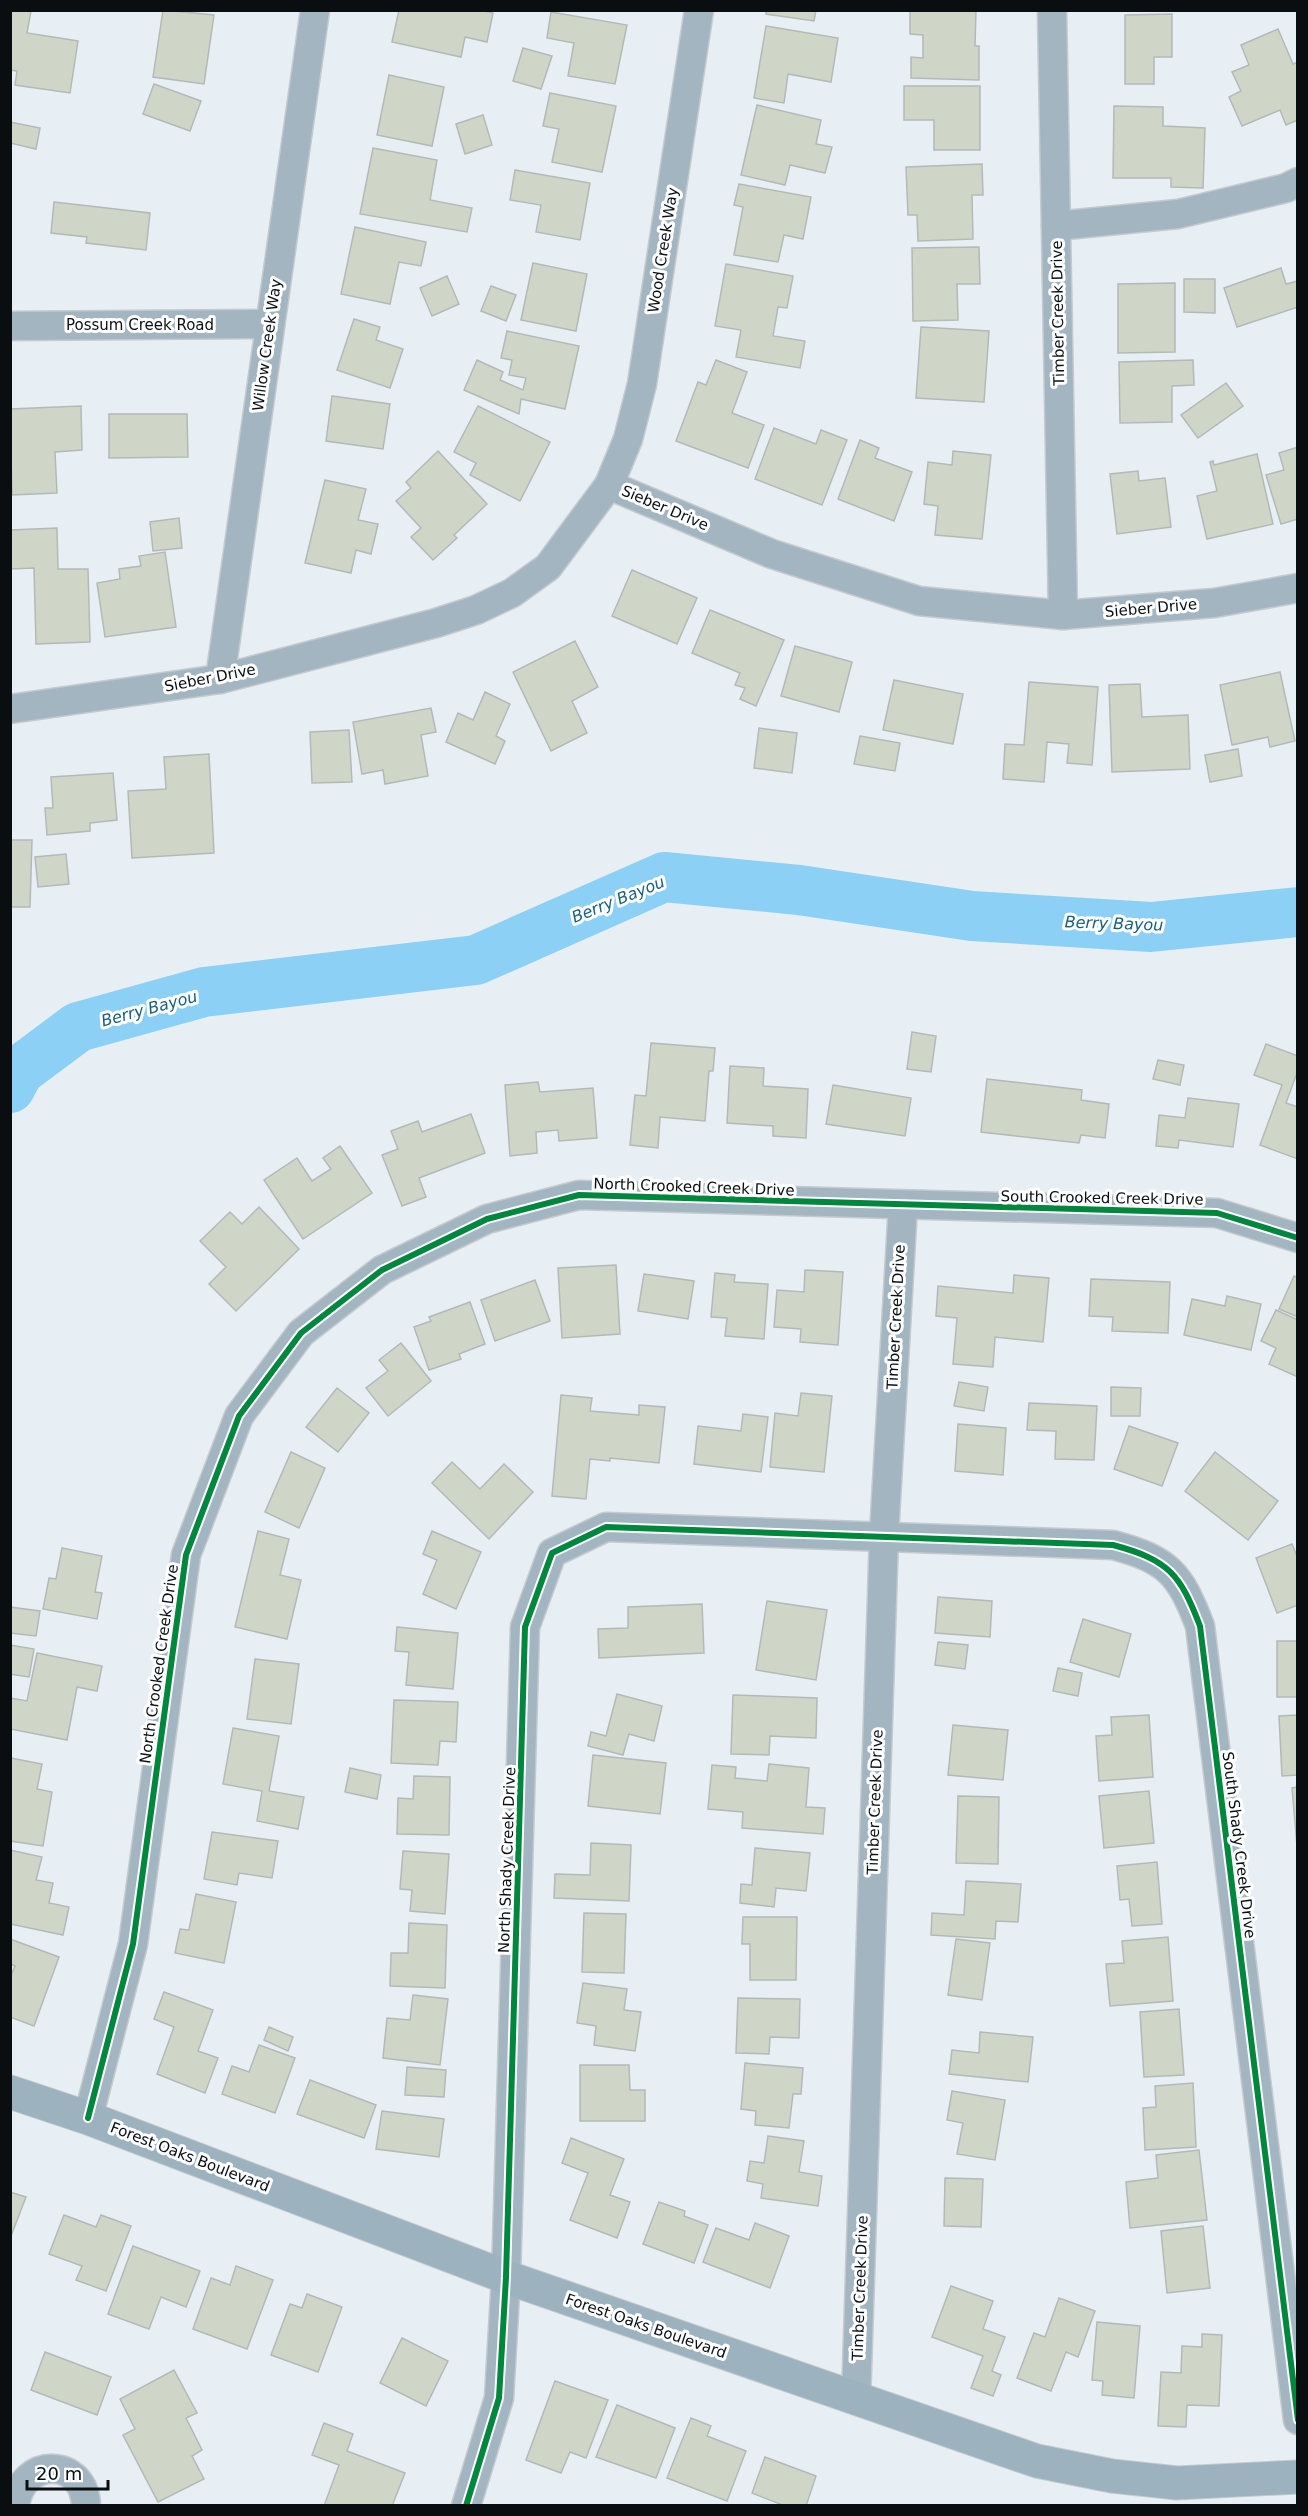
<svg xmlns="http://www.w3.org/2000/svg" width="1308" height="2516" viewBox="0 0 1308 2516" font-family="'DejaVu Sans',sans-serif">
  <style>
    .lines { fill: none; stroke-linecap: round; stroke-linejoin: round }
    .river { stroke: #8dd0f6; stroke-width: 50 }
    .building { fill: #d0d6c7; stroke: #b4b9b8; stroke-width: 1.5 }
    .street-casing { stroke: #c4cacf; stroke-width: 31 }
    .secondary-casing { stroke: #c4cacf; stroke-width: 35 }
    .street { stroke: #a2b5c0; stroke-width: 28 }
    .secondary { stroke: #9cb2be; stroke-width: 33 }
    .cycleway-casing { stroke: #fff; stroke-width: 10 }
    .cycleway { stroke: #00873e; stroke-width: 6 }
    .labels { text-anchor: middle; stroke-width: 6; stroke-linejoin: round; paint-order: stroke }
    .street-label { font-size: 15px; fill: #0a0e11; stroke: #fff }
    .water-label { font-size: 16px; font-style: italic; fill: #165d80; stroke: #fff }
  </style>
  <rect width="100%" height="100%" fill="#e7eff4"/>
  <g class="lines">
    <polyline class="river" points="10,1088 19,1071 78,1027 204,992 476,960 664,877 799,890 972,916 1151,927 1298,912"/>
  </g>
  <g class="building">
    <polygon points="10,10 31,11 27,33 78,41 70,93 15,85 17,71 10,70"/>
    <polygon points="163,10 214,15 204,84 153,77"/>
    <polygon points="399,10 480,10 493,13 487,42 465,37 461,57 392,42"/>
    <polygon points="766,10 816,10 814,21 766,14"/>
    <polygon points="910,10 976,10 975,46 979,46 979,80 911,78 911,57 923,58 923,35 910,34"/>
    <polygon points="551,12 627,25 615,84 568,76 574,43 547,38"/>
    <polygon points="1172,14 1172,57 1154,57 1154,84 1125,84 1125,15"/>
    <polygon points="766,26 838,38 831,82 788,74 784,103 754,98"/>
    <polygon points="1278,29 1293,64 1298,62 1298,120 1286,125 1280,110 1242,126 1229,97 1241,91 1232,72 1249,65 1241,45"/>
    <polygon points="523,48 552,56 541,89 513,81"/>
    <polygon points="389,75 444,87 432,146 377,135"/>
    <polygon points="154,84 201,101 190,131 143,114"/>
    <polygon points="904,86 980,86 980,150 934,150 934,120 904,120"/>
    <polygon points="550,93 616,106 602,172 552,162 559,129 543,126"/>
    <polygon points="757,105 821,120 816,144 832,147 825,173 790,165 785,185 741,175"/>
    <polygon points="1114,106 1163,107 1163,126 1205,128 1203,188 1171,187 1171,178 1113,178"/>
    <polygon points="483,115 492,145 465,154 456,124"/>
    <polygon points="10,122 40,128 36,149 10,143"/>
    <polygon points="373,148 437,160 430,200 472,208 467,232 360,214"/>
    <polygon points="982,164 983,195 972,195 973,239 918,241 917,215 908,215 906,167"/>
    <polygon points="515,170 590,183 580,240 536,232 541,205 510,200"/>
    <polygon points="739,184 811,197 803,239 784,235 778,262 734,255 743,207 734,205"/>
    <polygon points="54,202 150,213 146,250 86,243 87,237 51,233"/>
    <polygon points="355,227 426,242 421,266 399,262 390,304 341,294"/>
    <polygon points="979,247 980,284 957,284 958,320 913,321 912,248"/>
    <polygon points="533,263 587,274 576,331 521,320"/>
    <polygon points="726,264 793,276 787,308 778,307 773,336 805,341 800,368 736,357 741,330 715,326"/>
    <polygon points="1281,268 1286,284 1298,281 1298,307 1237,327 1224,288"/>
    <polygon points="447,276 459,304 432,316 420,288"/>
    <polygon points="1184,279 1215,279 1215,313 1184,312"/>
    <polygon points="1175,283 1175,352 1118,353 1118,284"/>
    <polygon points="491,286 516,295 506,321 481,311"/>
    <polygon points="354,319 380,327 376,340 403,349 390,388 337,370"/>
    <polygon points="921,327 989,331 984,402 916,398"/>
    <polygon points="507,331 579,346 565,409 521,399 519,414 464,390 477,360 503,372 500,380 523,390 526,378 509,375 512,360 501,358"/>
    <polygon points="716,360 747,372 732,413 764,425 748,468 676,441 698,382 706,385"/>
    <polygon points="1193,360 1194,385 1172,386 1172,422 1120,423 1119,362"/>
    <polygon points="1226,383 1243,406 1198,438 1181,415"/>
    <polygon points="332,396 390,404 383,449 326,441"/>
    <polygon points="81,406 82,450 55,452 57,493 12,495 10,409"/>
    <polygon points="478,406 550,442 520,501 470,475 476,463 454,452"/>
    <polygon points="109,414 187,414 188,457 109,458"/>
    <polygon points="774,428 816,444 821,430 847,440 822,505 755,479"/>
    <polygon points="860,440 879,448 875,458 912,472 894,521 838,499"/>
    <polygon points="1298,447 1298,519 1281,524 1266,475 1284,470 1279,453"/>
    <polygon points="438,451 487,504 454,535 457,538 433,560 411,537 421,528 396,501 411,488 406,482"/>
    <polygon points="953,451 991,455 982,539 935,535 938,506 924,504 928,462 952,465"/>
    <polygon points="1257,454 1273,524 1207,539 1197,496 1217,491 1210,462 1213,461 1214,465"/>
    <polygon points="1138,471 1139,481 1165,478 1171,527 1117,534 1110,474"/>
    <polygon points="325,480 366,489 358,520 378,524 371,554 356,550 351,573 305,563"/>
    <polygon points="179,518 182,548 153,551 150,522"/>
    <polygon points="57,528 58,569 88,569 90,642 36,644 34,568 10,569 10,530"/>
    <polygon points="165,552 176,627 105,637 97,583 120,579 119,569 141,566 139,556"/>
    <polygon points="632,570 697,598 677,644 612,616"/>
    <polygon points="710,610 784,640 756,706 740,699 745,688 735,685 740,673 692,653"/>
    <polygon points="575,641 598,687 572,701 587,733 551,751 513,672"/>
    <polygon points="795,646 852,662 839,712 781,696"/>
    <polygon points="1280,672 1295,741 1270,747 1268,737 1232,745 1220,685"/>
    <polygon points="894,680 963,694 953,744 883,730"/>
    <polygon points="1029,682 1098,687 1092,765 1067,763 1069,744 1047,742 1044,782 1003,779 1005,744 1024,745"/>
    <polygon points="1140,684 1142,717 1188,715 1190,769 1112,772 1109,685"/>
    <polygon points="485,692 510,704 496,736 505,741 495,764 446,742 458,713 473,720"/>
    <polygon points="431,708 436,732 421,735 428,776 385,784 383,770 362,774 353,722"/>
    <polygon points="759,728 797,733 792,773 754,768"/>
    <polygon points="349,730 352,782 312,783 310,732"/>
    <polygon points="860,736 900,743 895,771 854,764"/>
    <polygon points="1238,749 1242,776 1210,782 1205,755"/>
    <polygon points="209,754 214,853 132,858 128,791 166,789 164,757"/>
    <polygon points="113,773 117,820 90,823 90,831 47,835 45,808 53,808 51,777"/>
    <polygon points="10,840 32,840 30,907 10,907"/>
    <polygon points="66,854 69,884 38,887 35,857"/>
    <polygon points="912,1032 936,1036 931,1072 907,1069"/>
    <polygon points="651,1043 715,1048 713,1071 709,1071 705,1121 660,1117 658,1148 630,1145 635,1095 646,1096"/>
    <polygon points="1266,1044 1298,1056 1298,1070 1286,1103 1298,1107 1298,1159 1260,1145 1282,1085 1254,1075"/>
    <polygon points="1158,1060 1184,1065 1180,1085 1153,1079"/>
    <polygon points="730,1066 764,1068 763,1086 808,1089 806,1138 773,1136 773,1126 727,1123"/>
    <polygon points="987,1079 1082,1090 1081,1100 1109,1104 1105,1138 1081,1135 1079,1143 981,1132"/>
    <polygon points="538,1082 540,1092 593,1088 597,1138 559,1141 558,1130 536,1132 537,1153 510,1156 505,1085"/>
    <polygon points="833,1085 911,1098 905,1136 826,1124"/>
    <polygon points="1188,1098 1239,1104 1233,1147 1179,1140 1178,1148 1156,1146 1159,1115 1185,1118"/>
    <polygon points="471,1114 485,1153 419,1178 426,1197 402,1206 382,1155 398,1149 391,1131 418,1121 422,1132"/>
    <polygon points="340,1146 372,1193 303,1239 264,1180 297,1158 312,1181 331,1169 323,1158"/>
    <polygon points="259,1207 299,1249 236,1311 209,1284 226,1267 200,1241 230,1212 242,1224"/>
    <polygon points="616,1265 620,1334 562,1338 558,1268"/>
    <polygon points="805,1270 843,1272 838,1345 800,1342 801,1329 774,1327 777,1290 804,1292"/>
    <polygon points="715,1273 735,1275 734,1282 768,1284 764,1339 725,1336 727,1318 711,1317"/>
    <polygon points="644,1274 694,1281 688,1319 638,1311"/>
    <polygon points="1014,1275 1049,1278 1043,1342 995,1337 993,1367 953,1364 957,1318 936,1316 938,1286 1013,1293"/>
    <polygon points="1294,1276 1298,1278 1298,1317 1279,1309"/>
    <polygon points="1091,1279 1170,1282 1168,1333 1112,1331 1113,1317 1089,1316"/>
    <polygon points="535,1280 550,1321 495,1341 481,1300"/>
    <polygon points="1227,1296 1261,1304 1251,1350 1184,1335 1192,1299 1225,1306"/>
    <polygon points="470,1302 485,1344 459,1354 461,1359 429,1370 414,1327 431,1321 429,1317"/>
    <polygon points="1276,1310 1298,1320 1298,1377 1269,1364 1276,1348 1261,1341"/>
    <polygon points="401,1343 431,1381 388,1416 366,1388 388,1371 379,1360"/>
    <polygon points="959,1382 988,1387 984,1411 954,1406"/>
    <polygon points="1111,1387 1141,1388 1140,1416 1111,1416"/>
    <polygon points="337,1388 369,1413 338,1452 306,1427"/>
    <polygon points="801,1393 832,1396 824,1472 770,1467 775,1413 798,1416"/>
    <polygon points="561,1395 592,1398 590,1411 639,1415 639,1405 665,1407 659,1463 610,1458 610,1461 590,1459 586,1499 552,1496"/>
    <polygon points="1029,1403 1097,1406 1094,1460 1055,1459 1056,1431 1027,1430"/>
    <polygon points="743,1414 768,1417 761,1472 694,1464 698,1426 741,1431"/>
    <polygon points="958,1424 1006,1428 1003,1475 955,1471"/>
    <polygon points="1129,1426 1178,1443 1162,1486 1114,1469"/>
    <polygon points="291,1452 325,1468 299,1528 265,1512"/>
    <polygon points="1215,1452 1278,1501 1248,1540 1185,1491"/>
    <polygon points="452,1462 480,1489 504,1464 533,1492 489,1539 432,1483"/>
    <polygon points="258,1531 289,1539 280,1575 301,1580 287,1639 235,1627"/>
    <polygon points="432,1531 481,1552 456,1609 423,1594 437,1560 423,1554"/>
    <polygon points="1292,1544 1298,1559 1298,1605 1277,1613 1256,1558"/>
    <polygon points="62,1548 102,1556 95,1592 102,1593 97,1619 43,1609 49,1578 56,1579"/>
    <polygon points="938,1597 992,1601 990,1637 935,1633"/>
    <polygon points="767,1601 827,1610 816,1680 756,1670"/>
    <polygon points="702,1604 704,1653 599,1658 598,1629 628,1628 628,1607"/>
    <polygon points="10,1607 40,1611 36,1636 10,1633"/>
    <polygon points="1083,1619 1131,1634 1119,1677 1070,1662"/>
    <polygon points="397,1627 458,1633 453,1689 406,1685 409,1652 395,1651"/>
    <rect x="1277" y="1641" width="21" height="56"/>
    <polygon points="938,1642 968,1645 965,1669 935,1665"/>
    <polygon points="10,1645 34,1649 29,1677 10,1674"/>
    <polygon points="37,1653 102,1666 97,1691 77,1687 67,1740 10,1729 10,1698 27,1701"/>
    <polygon points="255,1659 299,1664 291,1724 247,1719"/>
    <polygon points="1058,1668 1082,1673 1078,1696 1053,1691"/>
    <polygon points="617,1694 662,1706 654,1741 629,1734 623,1755 588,1746 591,1732 606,1736"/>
    <polygon points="733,1695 817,1698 816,1738 770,1736 769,1755 731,1754"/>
    <polygon points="394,1700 458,1702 456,1742 440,1741 438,1765 391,1763"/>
    <polygon points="1149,1715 1153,1777 1099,1781 1096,1736 1112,1735 1111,1717"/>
    <polygon points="1298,1715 1298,1775 1282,1776 1279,1716"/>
    <polygon points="953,1725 1008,1730 1003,1780 948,1775"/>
    <polygon points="233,1728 279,1736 269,1791 304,1797 298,1829 257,1821 262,1791 223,1784"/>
    <polygon points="593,1755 666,1763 660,1814 588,1806"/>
    <polygon points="11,1758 42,1764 37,1789 52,1792 43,1846 10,1841"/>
    <polygon points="769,1764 809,1768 806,1807 825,1808 823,1834 742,1828 743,1812 708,1809 712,1765 736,1767 735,1778 767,1781"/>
    <polygon points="350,1768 381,1775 377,1799 345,1792"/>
    <polygon points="414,1776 450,1777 449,1835 397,1834 398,1798 413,1799"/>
    <polygon points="1298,1787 1298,1846 1297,1846 1292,1788"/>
    <polygon points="1149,1791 1154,1843 1104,1848 1099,1796"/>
    <polygon points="958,1796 999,1797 998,1864 956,1863"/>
    <polygon points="212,1832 278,1841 272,1878 239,1873 237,1885 204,1879"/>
    <polygon points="591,1843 631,1845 629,1901 554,1898 555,1874 590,1875"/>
    <polygon points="755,1848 810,1853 806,1891 776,1888 774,1907 740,1903 741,1884 752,1885"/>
    <polygon points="10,1850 42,1857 36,1880 53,1883 49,1903 69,1907 63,1935 10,1924"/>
    <polygon points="403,1851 449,1854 445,1914 410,1911 412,1890 400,1889"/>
    <polygon points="1157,1862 1162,1924 1132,1926 1129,1899 1120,1900 1117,1866"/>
    <polygon points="966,1881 1021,1884 1018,1922 996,1921 995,1939 931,1935 932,1913 964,1915"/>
    <polygon points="196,1894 236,1902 224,1963 175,1953 180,1929 189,1930"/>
    <polygon points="584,1913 626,1914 624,1973 582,1972"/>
    <polygon points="743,1917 797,1917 796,1980 750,1980 750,1944 742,1944"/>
    <polygon points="409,1923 447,1925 445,1988 390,1986 391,1953 408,1953"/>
    <polygon points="1168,1937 1173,2001 1110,2006 1106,1964 1124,1963 1122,1941"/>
    <polygon points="10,1939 59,1957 34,2026 10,2017 10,1978 15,1966 10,1964"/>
    <polygon points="956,1939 990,1943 982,2000 948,1995"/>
    <polygon points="583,1983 627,1989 624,2010 641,2012 635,2051 594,2045 596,2026 577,2023"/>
    <polygon points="164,1992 213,2010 198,2051 218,2058 205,2093 157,2074 174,2027 154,2019"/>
    <polygon points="413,1995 448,1999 440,2065 383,2058 387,2018 410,2020"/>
    <polygon points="738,1998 800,1999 799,2038 770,2037 769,2054 736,2053"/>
    <polygon points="1179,2009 1184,2075 1144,2077 1140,2012"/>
    <polygon points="269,2027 293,2037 288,2051 264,2040"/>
    <polygon points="980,2032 1033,2037 1028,2082 949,2074 952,2050 979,2053"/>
    <polygon points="259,2045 295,2058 275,2113 222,2094 232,2066 249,2072"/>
    <polygon points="745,2063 803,2068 801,2094 793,2094 789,2128 755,2125 756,2111 741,2109"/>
    <polygon points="580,2065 629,2065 630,2090 645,2090 645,2121 580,2121"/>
    <polygon points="407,2067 446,2070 444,2097 405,2095"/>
    <polygon points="310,2080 376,2105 364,2138 297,2114"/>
    <polygon points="1193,2083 1196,2147 1145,2150 1143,2108 1156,2107 1155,2086"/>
    <polygon points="952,2091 1005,2100 995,2160 957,2154 963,2123 947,2120"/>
    <polygon points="382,2111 444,2119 439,2157 376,2149"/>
    <polygon points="768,2136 804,2141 799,2172 822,2176 818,2206 761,2198 763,2184 747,2181 750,2161 764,2163"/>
    <polygon points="571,2138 624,2159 610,2195 630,2202 617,2238 570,2220 588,2173 562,2163"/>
    <polygon points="1199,2150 1207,2220 1130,2228 1126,2182 1158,2178 1156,2155"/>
    <polygon points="945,2178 983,2179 981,2227 944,2226"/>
    <polygon points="10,2192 26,2197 11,2236 10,2236"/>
    <polygon points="659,2202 685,2211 684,2216 708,2225 694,2263 643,2244"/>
    <polygon points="64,2215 96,2227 101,2215 131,2226 106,2291 76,2280 82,2266 49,2254"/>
    <polygon points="755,2223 789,2236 770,2288 703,2262 716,2228 749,2240"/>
    <polygon points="1203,2226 1210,2288 1167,2293 1161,2231"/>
    <polygon points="133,2246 200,2271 186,2307 161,2297 149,2329 108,2314"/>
    <polygon points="236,2266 273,2280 247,2349 193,2329 211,2278 230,2285"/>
    <polygon points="951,2286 993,2301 983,2329 1005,2337 992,2371 1001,2375 993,2396 971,2388 983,2356 932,2337"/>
    <polygon points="307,2294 342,2307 318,2372 271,2355 290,2304 302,2308"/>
    <polygon points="1059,2298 1095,2311 1078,2357 1066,2352 1051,2391 1017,2378 1034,2333 1045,2337"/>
    <polygon points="1097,2322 1140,2326 1134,2398 1102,2395 1103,2381 1092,2380"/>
    <polygon points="1202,2334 1222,2335 1219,2406 1187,2405 1186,2427 1158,2426 1161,2372 1181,2373 1182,2346 1202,2347"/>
    <polygon points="402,2338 448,2361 426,2406 380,2383"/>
    <polygon points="45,2352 111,2377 97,2415 31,2390"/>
    <polygon points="174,2370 197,2413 186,2418 202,2450 192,2456 204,2479 158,2502 123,2435 135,2429 120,2399"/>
    <polygon points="555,2381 608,2400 586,2458 570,2452 561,2473 526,2460"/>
    <polygon points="617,2405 675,2428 656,2478 596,2457"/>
    <polygon points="691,2418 711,2426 707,2436 746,2451 727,2501 667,2478"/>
    <polygon points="324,2423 353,2434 347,2451 405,2473 392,2506 324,2506 339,2465 312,2455"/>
    <polygon points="765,2457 816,2476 806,2506 785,2506 752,2493"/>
  </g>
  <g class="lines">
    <g class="street-casing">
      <g id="street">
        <polyline points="1052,10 1063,615"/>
        <polyline points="1056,226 1178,214 1286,188 1298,182"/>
        <polyline points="10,326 270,324"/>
        <polyline points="609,485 772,554 919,601 1063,615 1214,603 1298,588"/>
        <polyline points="220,679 315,10"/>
        <polyline points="10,709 220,679 436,623 476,610 512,593 548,567 609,485 628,439 642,384 699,10"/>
        <polyline points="88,2118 133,1944 186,1555 239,1416 301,1333 382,1270 487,1219 579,1195 1217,1213 1298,1238"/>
        <polyline points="856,2400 884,1535 903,1205"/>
        <path d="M10,2504L15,2506C21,2456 85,2457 86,2506"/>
        <path d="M466,2506L499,2398L506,2277L525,1627L552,1553L606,1527L1113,1545C1169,1560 1180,1574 1200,1626L1298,2420"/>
      </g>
    </g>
    <g class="secondary-casing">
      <polyline id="secondary" points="10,2092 88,2118 506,2277 1037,2461 1112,2476 1177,2483 1298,2477"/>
    </g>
    <use href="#street" class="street"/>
    <use href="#secondary" class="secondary"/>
    <g class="cycleway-casing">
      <g id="cycleway">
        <polyline points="88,2118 133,1944 186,1555 239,1416 301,1333 382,1270 487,1219 579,1195 1217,1213 1298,1238"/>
        <path d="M466,2506L499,2398L506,2277L525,1627L552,1553L606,1527L1113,1545C1169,1560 1180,1574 1200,1626L1298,2420"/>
      </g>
    </g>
    <use href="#cycleway" class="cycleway"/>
  </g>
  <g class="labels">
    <g class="street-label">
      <text transform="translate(663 250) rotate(-81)" y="5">Wood Creek Way</text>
      <text transform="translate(1058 313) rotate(-91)" y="5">Timber Creek Drive</text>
      <text x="140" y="330">Possum Creek Road</text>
      <text transform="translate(267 345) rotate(-82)" y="5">Willow Creek Way</text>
      <text transform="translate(665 508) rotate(23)" y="5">Sieber Drive</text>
      <text transform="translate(1151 608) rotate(-5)" y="5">Sieber Drive</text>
      <text transform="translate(210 678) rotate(-11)" y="5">Sieber Drive</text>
      <text transform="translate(694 1187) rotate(2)" y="5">North Crooked Creek Drive</text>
      <text transform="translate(1102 1198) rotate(1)" y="5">South Crooked Creek Drive</text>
      <text transform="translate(896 1317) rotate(-87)" y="5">Timber Creek Drive</text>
      <text transform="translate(159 1664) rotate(-82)" y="5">North Crooked Creek Drive</text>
      <text transform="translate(875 1802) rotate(-88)" y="5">Timber Creek Drive</text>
      <text transform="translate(1239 1845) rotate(83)" y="5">South Shady Creek Drive</text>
      <text transform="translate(507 1860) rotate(-88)" y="5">North Shady Creek Drive</text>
      <text transform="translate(190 2157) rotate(21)" y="5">Forest Oaks Boulevard</text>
      <text transform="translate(860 2288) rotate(-88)" y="5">Timber Creek Drive</text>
      <text transform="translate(646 2326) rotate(19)" y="5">Forest Oaks Boulevard</text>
    </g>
    <g class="water-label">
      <text transform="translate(618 899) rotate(-22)" y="6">Berry Bayou</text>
      <text transform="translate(1114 923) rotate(2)" y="6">Berry Bayou</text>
      <text transform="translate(149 1008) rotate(-15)" y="6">Berry Bayou</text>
    </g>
  </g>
  <rect width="1308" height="2516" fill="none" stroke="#0a0e11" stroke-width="24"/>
  <path d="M27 2480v9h81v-9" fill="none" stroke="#0a0e11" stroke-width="3"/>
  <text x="36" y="2480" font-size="18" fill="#0a0e11" stroke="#ffffff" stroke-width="4.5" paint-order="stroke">20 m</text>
</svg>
